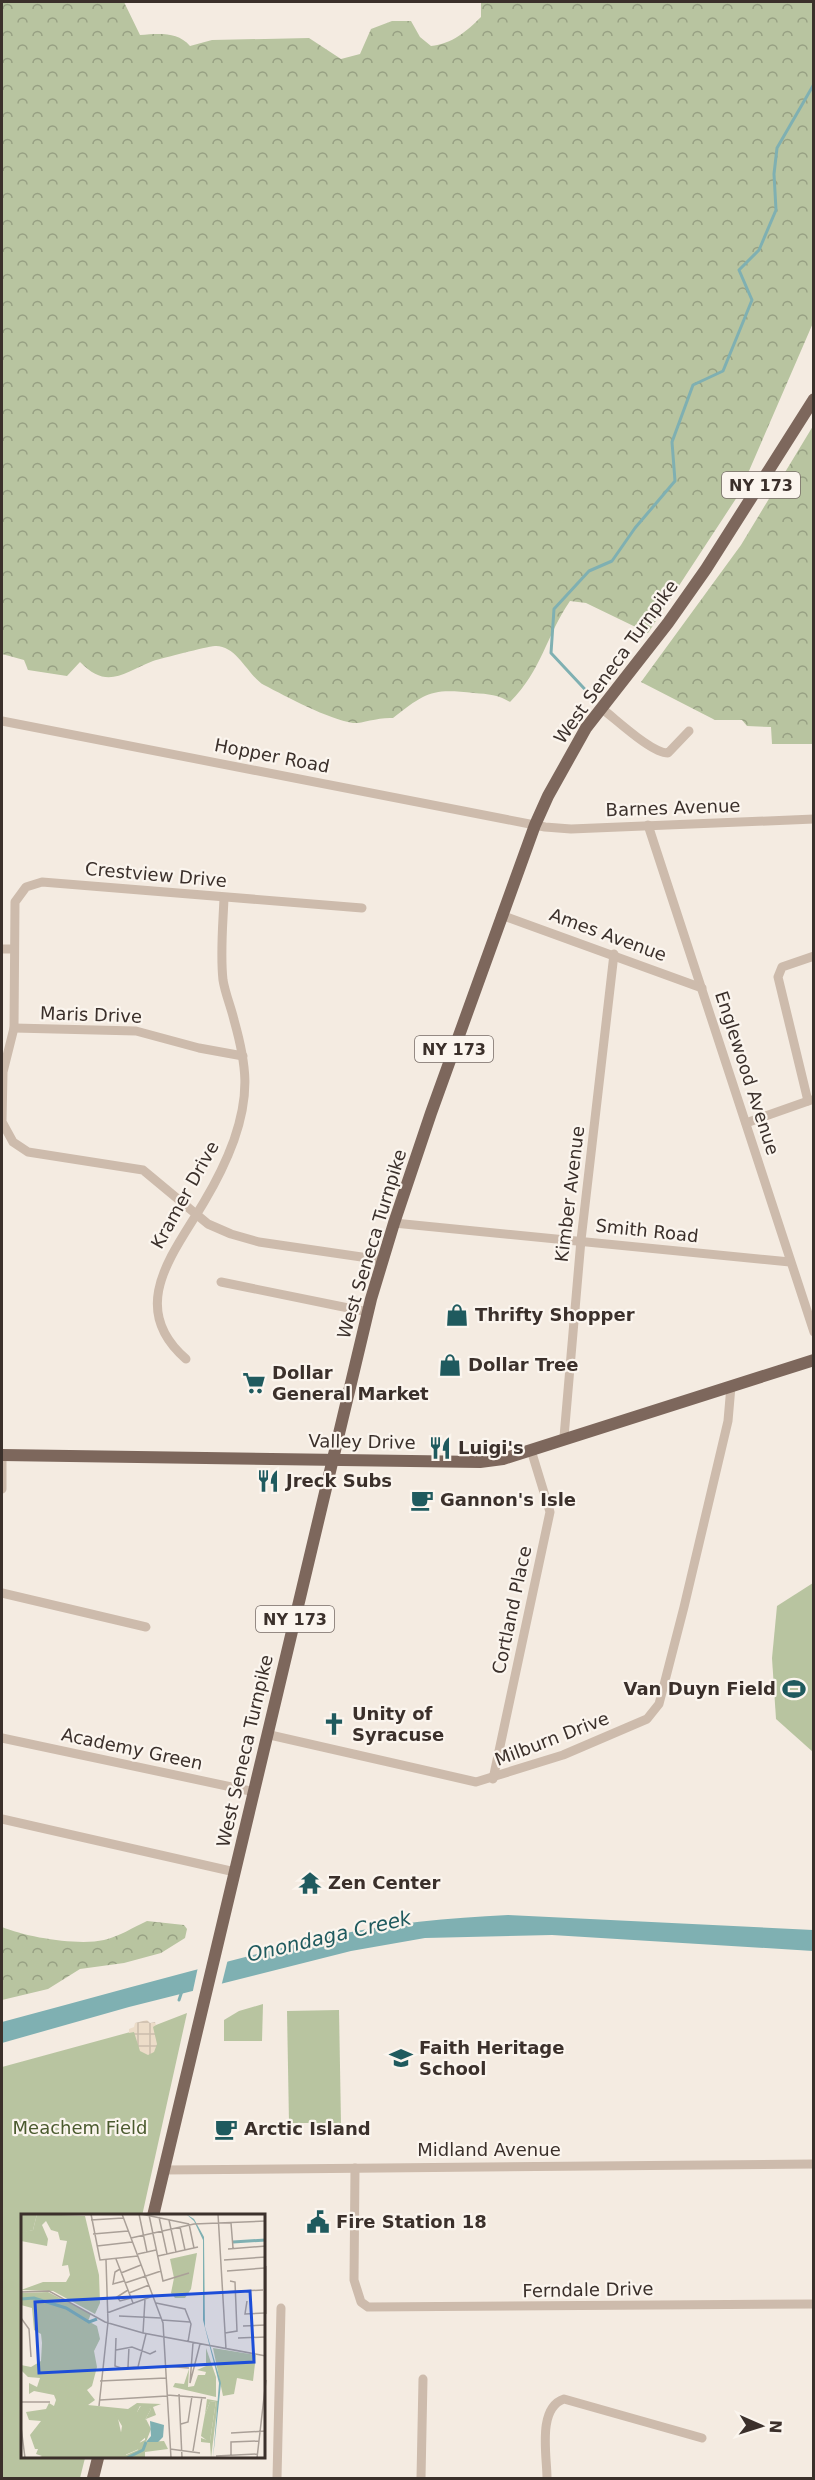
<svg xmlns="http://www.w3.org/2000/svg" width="815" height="2480" viewBox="0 0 815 2480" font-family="'DejaVu Sans',sans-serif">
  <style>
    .green { fill: #b8c4a0 }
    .forest { fill: url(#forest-crowns) }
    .plaza { fill: url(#plaza-grid) }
    .water { fill: #7fb0b2 }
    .pier { fill: #f4ebe1 }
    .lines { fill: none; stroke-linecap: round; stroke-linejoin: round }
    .stream { stroke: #7fb0b2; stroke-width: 3 }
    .minor { stroke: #cdbbac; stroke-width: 9 }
    .major { stroke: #7d675c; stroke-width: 12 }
    .labels { text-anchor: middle; stroke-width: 4.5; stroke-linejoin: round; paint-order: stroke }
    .shield { fill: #fbf5ee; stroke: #756b66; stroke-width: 1.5 }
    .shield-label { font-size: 16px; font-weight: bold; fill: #3b302b }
    .street-label { font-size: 18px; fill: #3b302b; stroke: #fbf5ee }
    .poi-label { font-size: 18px; font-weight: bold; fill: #3b302b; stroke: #fbf5ee; text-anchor: start }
    .park-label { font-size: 18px; fill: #4a5a2e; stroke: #fbf5ee }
    .water-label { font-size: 20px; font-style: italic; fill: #1f5a5e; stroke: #fbf5ee }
    .inset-river { fill: none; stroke: #7fb0b2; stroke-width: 3 }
    .inset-road { fill: none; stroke: #aaa098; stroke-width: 1.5 }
    .view { fill: #1d4ed8; fill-opacity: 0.15; stroke: #1d4ed8; stroke-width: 3 }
    .inset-edge { fill: none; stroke: #3b302b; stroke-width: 3 }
  </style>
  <defs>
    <pattern id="forest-crowns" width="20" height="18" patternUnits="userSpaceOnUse" patternTransform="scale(1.5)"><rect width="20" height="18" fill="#b8c4a0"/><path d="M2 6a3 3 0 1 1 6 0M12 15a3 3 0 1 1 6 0" fill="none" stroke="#97a083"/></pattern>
    <pattern id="plaza-grid" width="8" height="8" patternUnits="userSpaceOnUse" patternTransform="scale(1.5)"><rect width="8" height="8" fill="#ecdcc8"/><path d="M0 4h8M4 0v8" fill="none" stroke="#cbbdac"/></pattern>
  </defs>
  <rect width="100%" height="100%" fill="#f4ebe1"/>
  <g class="green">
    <polygon points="813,1583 813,1752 776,1719 772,1658 777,1606"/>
    <polygon points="263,2004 262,2041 224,2041 224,2020 239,2011"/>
    <polygon points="339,2010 341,2123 289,2123 287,2011"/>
    <polygon points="187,2013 142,2216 22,2216 22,2458 85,2458 80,2478 2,2478 2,2067 156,2025"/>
  </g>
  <g class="forest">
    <path d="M2,2H124L140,35C158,34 177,31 190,46L212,40L309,38L341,59L360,54L371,29L392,21H411L420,37L431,46C452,44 467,31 481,17V2H813V323L739,494L648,633L586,603L570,601C546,636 542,670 510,702C499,695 488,694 474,693C432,688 426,692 393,718C378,717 360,724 353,723C328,719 287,697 264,685C248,676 237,645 215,646C205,647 163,658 153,661C123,673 107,690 80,662L67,676L28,670L24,660L2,654Z"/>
    <polygon points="813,426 813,744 772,744 771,727 747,726 742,720 715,720 641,682 741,545"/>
    <path d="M147,1921L184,1925L187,1929L185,1938L161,1953L124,1963L80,1969L48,1989L2,2000V1927C26,1937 78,1946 104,1940C118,1937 134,1927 147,1921Z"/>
  </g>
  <polygon class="plaza" points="147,2020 150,2023 155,2022 156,2025 153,2027 157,2044 154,2052 148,2055 140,2051 134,2032 129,2033 129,2029 134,2027 135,2023"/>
  <path class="water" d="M508,1915L813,1930V1951L552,1935L425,1938L351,1951L129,2007L2,2043V2022C111,1993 221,1961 332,1936C389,1923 449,1918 508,1915Z"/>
  <polygon class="pier" points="228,1959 221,1987 192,1995 198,1967"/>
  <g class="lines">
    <g class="stream">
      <polyline points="594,699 551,653 554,609 589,571 612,561 635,528 675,481 672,442 693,385 723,371 752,300 739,270 759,250 776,210 774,174 777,148 814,84"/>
      <polyline points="179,2000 182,1991"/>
    </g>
    <g class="minor">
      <path d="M601,708C616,719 651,753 668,753L689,731"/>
      <polyline points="2,721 545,827 571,829 814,819"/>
      <polyline points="648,825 814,1332"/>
      <polyline points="362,908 42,882 26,887 15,902 14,1028 3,1072 2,1122 13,1142 28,1152 143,1170 208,1224 231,1234 259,1242 382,1260"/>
      <polyline points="501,915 702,988"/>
      <polyline points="2,949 14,949"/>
      <polyline points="14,1028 136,1031 199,1048 243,1056"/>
      <polyline points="808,1101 778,977 782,967 814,956"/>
      <polyline points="746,1123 811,1100"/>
      <polyline points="394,1223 790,1262"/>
      <polyline points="221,1282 368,1312"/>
      <path d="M186,1359C126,1307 174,1253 204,1202C216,1182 226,1162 234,1140C250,1094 247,1066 234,1020C231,1007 225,993 223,980C220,953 223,924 224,898"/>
      <polyline points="564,1437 581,1240 614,954"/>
      <polyline points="2,1489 2,1455"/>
      <polyline points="2,1593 146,1627"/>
      <polyline points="270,1735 476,1782 563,1755 647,1719 659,1704 684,1607 728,1421 731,1386"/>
      <polyline points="2,1738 255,1792"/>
      <polyline points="493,1779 550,1512 531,1450"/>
      <polyline points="2,1819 235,1872"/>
      <polyline points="355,2168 354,2280 361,2302 368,2307 814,2304"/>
      <polyline points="164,2170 814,2164"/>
      <polyline points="277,2478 281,2308"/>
      <polyline points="421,2478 423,2379"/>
      <path d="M547,2478C547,2456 537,2408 564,2399L702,2438"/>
    </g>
    <g class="major">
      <polyline points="2,1455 480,1462 503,1459 814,1360"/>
      <polyline points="153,2216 371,1299 394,1223 431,1113 535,825 548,796 586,728 668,623 706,569 814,399"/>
      <polyline points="93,2478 98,2458"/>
    </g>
  </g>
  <defs>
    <g id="shop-bare" transform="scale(1.8)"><path d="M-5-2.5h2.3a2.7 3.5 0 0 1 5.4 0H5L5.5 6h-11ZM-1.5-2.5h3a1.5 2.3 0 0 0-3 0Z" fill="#1f5a5e" stroke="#fbf5ee" stroke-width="2.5" paint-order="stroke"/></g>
    <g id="supermarket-bare" transform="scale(1.8)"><path d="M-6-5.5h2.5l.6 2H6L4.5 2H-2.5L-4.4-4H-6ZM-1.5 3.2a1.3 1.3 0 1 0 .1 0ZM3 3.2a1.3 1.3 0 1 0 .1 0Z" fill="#1f5a5e" stroke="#fbf5ee" stroke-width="2.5" paint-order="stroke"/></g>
    <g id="restaurant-bare" transform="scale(1.8)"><path d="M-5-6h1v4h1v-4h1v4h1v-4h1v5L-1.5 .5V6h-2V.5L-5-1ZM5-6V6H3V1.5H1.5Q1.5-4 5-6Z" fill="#1f5a5e" stroke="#fbf5ee" stroke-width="2.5" paint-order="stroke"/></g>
    <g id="cafe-bare" transform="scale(1.8)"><path d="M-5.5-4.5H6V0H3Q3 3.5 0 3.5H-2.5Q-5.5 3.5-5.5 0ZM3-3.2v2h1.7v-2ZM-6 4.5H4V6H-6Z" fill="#1f5a5e" stroke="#fbf5ee" stroke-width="2.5" paint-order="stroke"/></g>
    <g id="stadium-bare" transform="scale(1.8)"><path d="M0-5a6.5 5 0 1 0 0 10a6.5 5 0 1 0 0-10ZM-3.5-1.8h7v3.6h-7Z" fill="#1f5a5e" stroke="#fbf5ee" stroke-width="2.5" paint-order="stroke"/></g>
    <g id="church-bare" transform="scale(1.8)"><path d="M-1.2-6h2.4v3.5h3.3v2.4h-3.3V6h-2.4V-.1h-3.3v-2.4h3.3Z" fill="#1f5a5e" stroke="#fbf5ee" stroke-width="2.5" paint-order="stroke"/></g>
    <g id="temple-bare" transform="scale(1.8)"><path d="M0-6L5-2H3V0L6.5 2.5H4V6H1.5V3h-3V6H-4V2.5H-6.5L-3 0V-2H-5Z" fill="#1f5a5e" stroke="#fbf5ee" stroke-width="2.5" paint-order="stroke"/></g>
    <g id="school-bare" transform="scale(1.8)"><path d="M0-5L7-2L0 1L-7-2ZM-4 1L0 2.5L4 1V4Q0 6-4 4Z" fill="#1f5a5e" stroke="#fbf5ee" stroke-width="2.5" paint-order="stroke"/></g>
    <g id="civic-bare" transform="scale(1.8)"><path d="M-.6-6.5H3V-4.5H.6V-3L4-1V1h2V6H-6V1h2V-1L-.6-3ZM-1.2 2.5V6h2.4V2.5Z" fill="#1f5a5e" stroke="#fbf5ee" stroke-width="2.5" paint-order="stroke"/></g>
  </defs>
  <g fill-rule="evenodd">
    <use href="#shop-bare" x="457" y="1315"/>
    <use href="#shop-bare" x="450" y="1365"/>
    <use href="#supermarket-bare" x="254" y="1383"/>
    <use href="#restaurant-bare" x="440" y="1448"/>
    <use href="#restaurant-bare" x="268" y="1481"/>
    <use href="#cafe-bare" x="422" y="1500"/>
    <use href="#stadium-bare" x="794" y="1689"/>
    <use href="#church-bare" x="334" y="1724"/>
    <use href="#temple-bare" x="310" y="1883"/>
    <use href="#school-bare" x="401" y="2058"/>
    <use href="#cafe-bare" x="226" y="2129"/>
    <use href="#civic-bare" x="318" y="2222"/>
  </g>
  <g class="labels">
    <g class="shield">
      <rect x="722" y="472" width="78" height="26" rx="4.5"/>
      <rect x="415" y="1036" width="78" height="26" rx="4.5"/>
      <rect x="256" y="1606" width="78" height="26" rx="4.5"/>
    </g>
    <g class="shield-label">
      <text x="761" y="491">NY 173</text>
      <text x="454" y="1055">NY 173</text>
      <text x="295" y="1625">NY 173</text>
    </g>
    <g class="street-label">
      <text transform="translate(616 662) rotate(-54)" y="6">West Seneca Turnpike</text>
      <text transform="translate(272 756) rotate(11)" y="6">Hopper Road</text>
      <text transform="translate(673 808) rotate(-2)" y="6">Barnes Avenue</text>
      <text transform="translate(156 875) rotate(5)" y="6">Crestview Drive</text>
      <text transform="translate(608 935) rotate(20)" y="6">Ames Avenue</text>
      <text transform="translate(91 1015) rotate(2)" y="6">Maris Drive</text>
      <text transform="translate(747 1073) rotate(72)" y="6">Englewood Avenue</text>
      <text transform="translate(570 1194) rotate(-83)" y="6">Kimber Avenue</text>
      <text transform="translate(185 1195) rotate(-61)" y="6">Kramer Drive</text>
      <text transform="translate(647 1231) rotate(6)" y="6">Smith Road</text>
      <text transform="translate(372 1244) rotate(-73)" y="6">West Seneca Turnpike</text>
      <text transform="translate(362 1442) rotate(1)" y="6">Valley Drive</text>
      <text transform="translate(512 1610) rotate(-78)" y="6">Cortland Place</text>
      <text transform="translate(552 1739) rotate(-21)" y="6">Milburn Drive</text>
      <text transform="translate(132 1749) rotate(12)" y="6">Academy Green</text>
      <text transform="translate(245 1751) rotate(-77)" y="6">West Seneca Turnpike</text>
      <text x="489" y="2156">Midland Avenue</text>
      <text transform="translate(588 2290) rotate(-1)" y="6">Ferndale Drive</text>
    </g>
    <g class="poi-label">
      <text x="475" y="1321">Thrifty Shopper</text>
      <text x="468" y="1371">Dollar Tree</text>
      <text x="272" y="1379">Dollar<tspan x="272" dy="21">General Market</tspan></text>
      <text x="458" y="1454">Luigi's</text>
      <text x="286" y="1487">Jreck Subs</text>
      <text x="440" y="1506">Gannon's Isle</text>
      <text x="776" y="1695" text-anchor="end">Van Duyn Field</text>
      <text x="352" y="1720">Unity of<tspan x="352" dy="21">Syracuse</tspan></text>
      <text x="328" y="1889">Zen Center</text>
      <text x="419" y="2054">Faith Heritage<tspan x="419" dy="21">School</tspan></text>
      <text x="244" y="2135">Arctic Island</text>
      <text x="336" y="2228">Fire Station 18</text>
    </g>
    <g class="park-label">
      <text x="80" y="2134">Meachem Field</text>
    </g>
    <g class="water-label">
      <text transform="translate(329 1936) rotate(-13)" y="7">Onondaga Creek</text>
    </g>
  </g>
  <g transform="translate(21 2214)">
    <rect width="244" height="244" fill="#f4ebe1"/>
    <path d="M176,39L170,75L164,84H154L150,79L153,64L149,45ZM192,134L235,141L232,167L216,164L213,180L202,182ZM186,185L197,187L190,244L189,229L180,228V224L189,227L195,187L189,188L184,200Z" fill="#b8c4a0"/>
    <path d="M16,0L64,2L78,61L79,89L74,100L32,77L0,76L22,68H45L49,61L47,51L41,52L46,27L39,26L37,18L30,16L25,7L21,11L27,25L26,32L0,27V9L1,18L12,16ZM27,78L70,100L67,107L76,112L79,125L73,137L76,153L71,172L66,176L74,186L67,191L107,195L116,189L140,190L132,193L135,201L125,205L130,215L125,228L143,227L147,235L124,238V244H17L21,242L15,240L17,235H14L9,221L20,207L8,206L5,198L25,195L28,189L33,192L35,186L33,181L13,177L8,180V169L16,173L19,164L7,163L0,156V151L10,153L20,147L21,129L20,120L13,116L11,94L0,91V79ZM119,192L130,195L124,206V226L118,229L117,236L105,241L96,200L116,198ZM185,134L195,163V183L152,173L154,169L163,170L168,155L167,173L173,172L177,161H184L185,158L176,156L185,152ZM195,187L189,227L188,228L180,222L184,200L189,188Z" fill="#b8c4a0" fill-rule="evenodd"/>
    <path d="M121,190L130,195L124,206L126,222L119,228L118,235L104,241L99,225L101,212L94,200L102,196L116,198Z" fill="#b8c4a0"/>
    <path d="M0,0H16L12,16L1,19Z" fill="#b8c4a0"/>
    <path d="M165,0L173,5L183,23L184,113L200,169L192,244L198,169L182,106V26L173,7ZM129,207L143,211L142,223L137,228H125L130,222Z" fill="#7fb0b2"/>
    <path class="inset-river" d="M212,28L245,26M0,85L13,84L45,94L68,108L76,105M106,244L122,236L125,228"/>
    <path class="inset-road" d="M70,0L79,46L117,42M101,0L142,109L150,244M118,0L126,38M120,0L168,10M197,0L205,135M128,1L142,67L168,59M138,3L146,40M70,6L102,4M148,6L155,38M210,9L212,34M168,10L173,34M159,13L164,36M72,20L107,17M110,24L173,10L245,7M76,32L111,28M207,35L245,32M117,40L135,36M137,42L177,33M95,45L112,89M203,46L245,43M245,52V100M99,55L94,58L92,70L103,67M206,57L244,54M100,59L120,51M104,69L140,57M107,76L96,83L99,87L110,84M0,78L28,77L84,108L122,119L245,142M202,78L242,76M108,79L128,71M226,87L224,100L244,99M135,89L164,95L170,110L167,128M86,99L132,82M98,102L140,104M0,104L8,115L10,143M141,106L169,108M222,112L245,111M122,119L124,85M204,119L216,117L214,68L209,67M95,124L94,152L100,154M217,124L245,123M172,129L169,169L179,130M95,136L111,133L129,140L135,137M144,152L168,154M107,153L108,133M100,154L117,153L125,120M79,167L145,164M158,180L161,244M146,181L185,184M79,186L146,182M0,188H29M78,192L87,108L85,46M160,210L167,208L171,182M0,213L4,244M210,219L245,217M149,235L179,239M172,237L181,183M210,241V228L238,227M195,242L237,240M236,244L245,166"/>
    <path class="view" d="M229,77L233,148L18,159L14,88Z"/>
    <rect width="244" height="244" class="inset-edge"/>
  </g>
  <rect width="815" height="2480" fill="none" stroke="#3b302b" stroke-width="6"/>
  <g transform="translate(761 2426) rotate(93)" stroke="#fbf5ee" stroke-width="4.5" paint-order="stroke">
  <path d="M0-4.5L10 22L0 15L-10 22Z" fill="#3b302b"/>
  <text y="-9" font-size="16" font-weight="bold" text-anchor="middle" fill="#3b302b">N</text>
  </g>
</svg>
